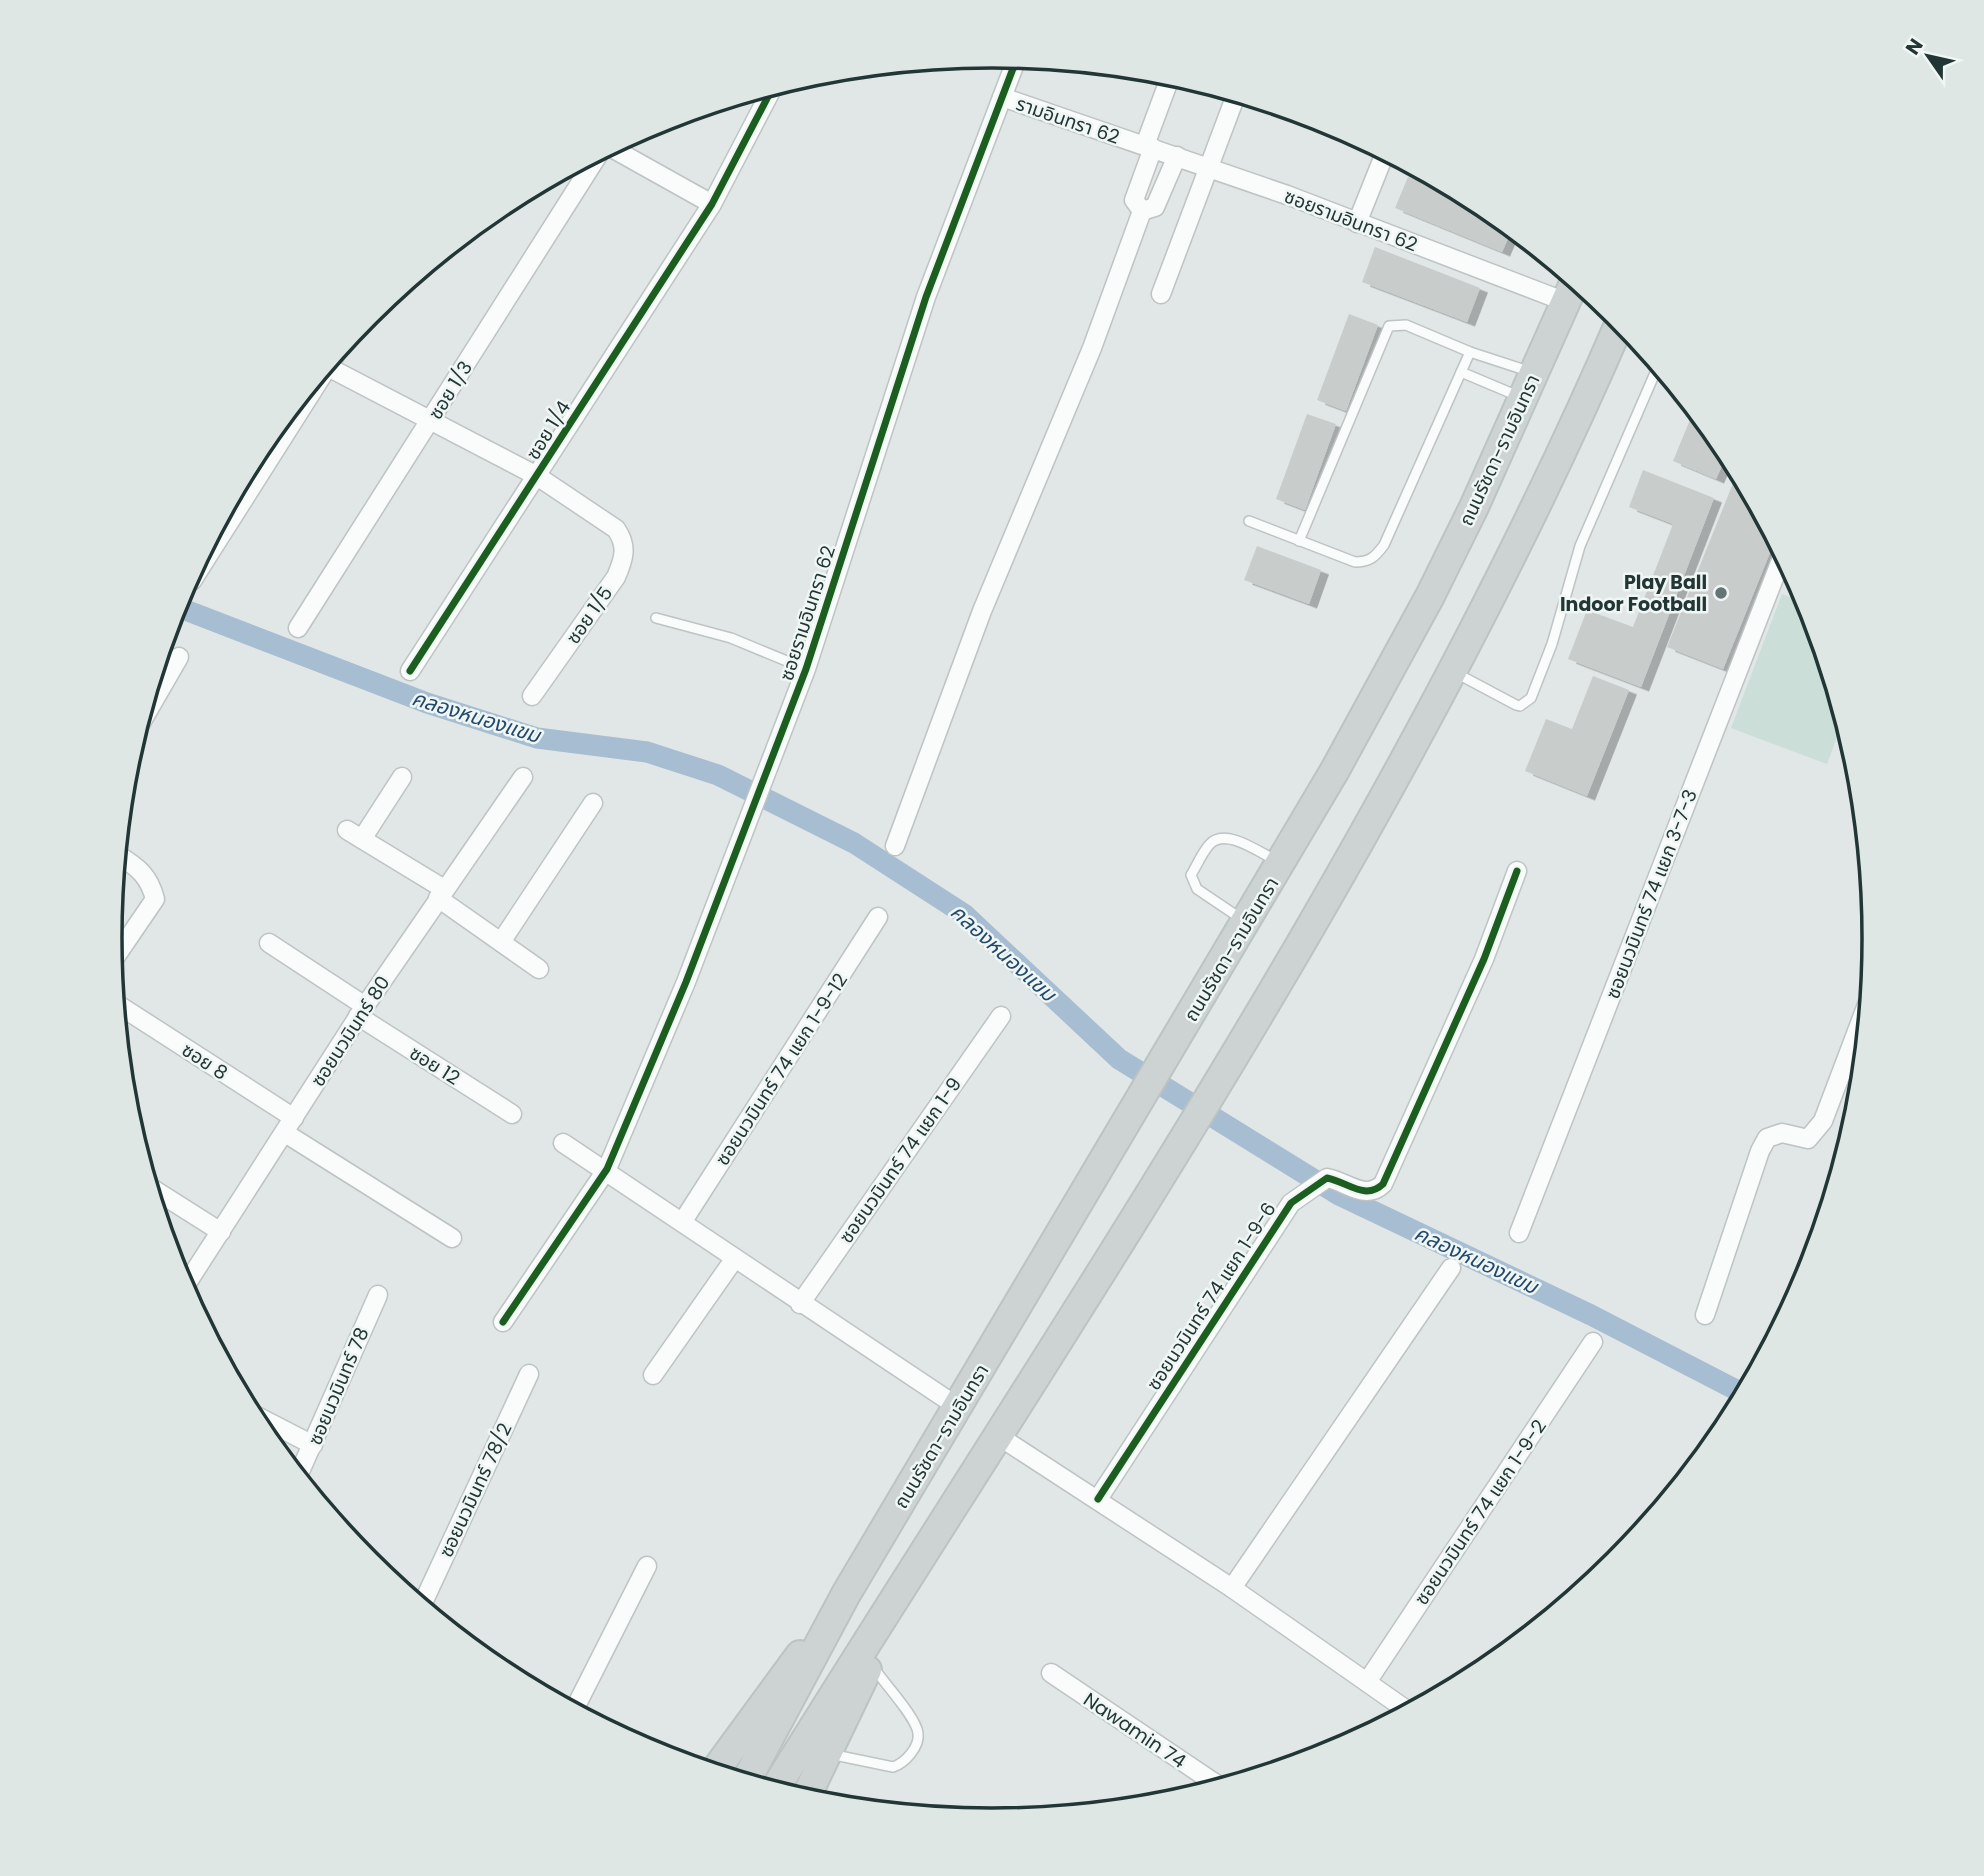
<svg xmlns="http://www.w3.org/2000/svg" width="1984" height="1876" viewBox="0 0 1984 1876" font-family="Poppins,'Noto Sans Thai',sans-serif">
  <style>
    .garden { fill: #cbded7 }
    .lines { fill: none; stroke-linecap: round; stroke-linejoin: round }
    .canal { stroke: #a6bdd2; stroke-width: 21 }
    .building { fill: #c8cdcc; filter: url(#shadow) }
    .lane-casing { stroke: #bec3c3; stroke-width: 12 }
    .street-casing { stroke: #bec3c3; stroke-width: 21 }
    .primary-casing { stroke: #bcc3c3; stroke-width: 32 }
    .lane { stroke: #fafbfb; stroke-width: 9 }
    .street { stroke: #fafbfb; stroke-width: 18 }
    .primary { stroke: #cdd3d3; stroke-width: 28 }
    .cycleway-casing { stroke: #eff6f4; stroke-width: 11 }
    .cycleway { stroke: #1b5e20; stroke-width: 7 }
    .poi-dot { fill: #657474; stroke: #eff6f4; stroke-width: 2.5 }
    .labels { text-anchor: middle; stroke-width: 5; stroke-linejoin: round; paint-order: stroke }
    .street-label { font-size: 19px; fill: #223636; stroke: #eff6f4 }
    .poi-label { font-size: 19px; font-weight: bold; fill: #223636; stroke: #eff6f4; text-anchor: end }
    .water-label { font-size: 21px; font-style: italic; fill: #23496c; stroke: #eff6f4 }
    .rim { fill: none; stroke: #223636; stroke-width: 3.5 }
  </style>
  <defs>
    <filter id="shadow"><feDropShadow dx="8" dy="4.5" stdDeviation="0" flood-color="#0004"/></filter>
  </defs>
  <rect width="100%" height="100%" fill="#e1e6e6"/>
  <polygon class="garden" points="1782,594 1808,604 1843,721 1827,764 1731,728"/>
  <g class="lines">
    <polyline class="canal" points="175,606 427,703 537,738 647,752 718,775 854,843 964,914 1119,1059 1339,1195 1591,1315 1744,1394"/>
  </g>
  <g class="building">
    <polygon points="1408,177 1488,210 1512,229 1502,252 1395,208"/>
    <polygon points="1375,247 1480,288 1467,322 1362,282"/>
    <polygon points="1349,314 1378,325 1346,411 1317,400"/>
    <polygon points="1677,390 1726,448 1728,452 1716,479 1673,461 1694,410 1673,401"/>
    <polygon points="1307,414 1336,424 1305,510 1276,499"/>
    <polygon points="1643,470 1714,498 1641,687 1568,659 1587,610 1633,627 1673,524 1629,507"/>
    <polygon points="1738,471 1775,540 1723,669 1667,647"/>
    <polygon points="1257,546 1321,570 1309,604 1244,580"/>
    <polygon points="1593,676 1629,690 1587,796 1525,771 1546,719 1572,729"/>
  </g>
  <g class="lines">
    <g class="lane-casing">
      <g id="lane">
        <polyline points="1461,372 1518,396"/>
        <path d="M1249,521L1355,562C1370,562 1375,557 1384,545L1470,352"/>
        <polyline points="1299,541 1389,326 1406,325 1470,352 1531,372"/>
        <polyline points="656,618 731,638 806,669"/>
        <polyline points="1454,672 1516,705 1520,706 1531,698 1552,644 1580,546 1658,366"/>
        <path d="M1243,920L1197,889L1191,875C1197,865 1202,853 1209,845C1225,826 1260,853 1277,861"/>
        <path d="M830,1754L893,1767C905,1763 920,1747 918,1733C916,1717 884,1683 874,1668"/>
      </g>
    </g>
    <g class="street-casing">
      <g id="street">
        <polyline points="1002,97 1287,195 1566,302"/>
        <polyline points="1145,145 1171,75"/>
        <polyline points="610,147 712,204"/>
        <polyline points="1142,211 1155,207 1177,156"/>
        <polyline points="1142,211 1134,200 1153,148"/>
        <polyline points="1357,223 1385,153"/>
        <polyline points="1161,294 1236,95"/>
        <path d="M326,366L537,476L616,529C628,546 624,559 616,577L532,696"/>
        <polyline points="192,581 336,354"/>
        <polyline points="298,628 600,152"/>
        <polyline points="410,671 712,204 773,87"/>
        <polyline points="138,728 179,657"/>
        <polyline points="347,830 444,889"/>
        <polyline points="362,839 402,777"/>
        <polyline points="895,846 982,611 1092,348 1142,211"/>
        <polyline points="438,898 539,969"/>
        <polyline points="501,942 593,803"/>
        <polyline points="269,943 365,1006"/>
        <path d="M112,962L155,899C149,876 138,867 118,855"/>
        <polyline points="117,1004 294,1118"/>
        <polyline points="358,1016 512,1114"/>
        <polyline points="285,1133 452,1238"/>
        <polyline points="563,1143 958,1407"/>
        <polyline points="150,1187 221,1232"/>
        <polyline points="683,1221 878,917"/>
        <polyline points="1519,1233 1783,555"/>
        <polyline points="184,1288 365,1006 523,777"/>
        <polyline points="800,1304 1001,1016"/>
        <polyline points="1705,1315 1760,1151 1767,1138 1782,1133 1808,1139 1823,1121 1868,1002"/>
        <polyline points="503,1322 607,1169 686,982 806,669 926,297 1017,58"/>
        <polyline points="653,1375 735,1258"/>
        <polyline points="251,1413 313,1445"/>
        <polyline points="997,1435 1232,1588 1408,1711"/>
        <polyline points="298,1476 378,1295"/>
        <path d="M1098,1499L1291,1203L1327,1178C1348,1182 1365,1201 1383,1184L1484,959L1517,871"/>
        <polyline points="1232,1588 1451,1268"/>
        <polyline points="422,1605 529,1374"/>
        <polyline points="1051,1673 1219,1786"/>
        <polyline points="1367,1682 1593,1342"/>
        <polyline points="574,1710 647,1566"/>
      </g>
    </g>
    <g class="primary-casing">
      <g id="primary">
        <polyline points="715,1771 800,1655"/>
        <polyline points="746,1781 846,1594 1335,770 1430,596 1474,507 1575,281"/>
        <path d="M775,1789C1073,1310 1397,840 1621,320"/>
        <polyline points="805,1799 867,1670"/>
      </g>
    </g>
    <use href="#lane" class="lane"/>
    <use href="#street" class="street"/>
    <use href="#primary" class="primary"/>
    <g class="cycleway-casing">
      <g id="cycleway">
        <polyline points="410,671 712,204 773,87"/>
        <polyline points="503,1322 607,1169 686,982 806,669 926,297 1017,58"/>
        <path d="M1098,1499L1291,1203L1327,1178C1348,1182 1365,1201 1383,1184L1484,959L1517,871"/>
      </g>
    </g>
    <use href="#cycleway" class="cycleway"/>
  </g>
  <circle class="poi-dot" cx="1721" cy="593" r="7"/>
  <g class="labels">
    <g class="street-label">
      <text transform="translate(1068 120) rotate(19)" y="7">รามอินทรา 62</text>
      <text transform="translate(1351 220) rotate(21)" y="7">ซอยรามอินทรา 62</text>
      <text transform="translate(450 390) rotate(-58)" y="7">ซอย 1/3</text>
      <text transform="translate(548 430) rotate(-58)" y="7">ซอย 1/4</text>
      <text transform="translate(1499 450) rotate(-65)" y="7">ถนนรัชดา-รามอินทรา</text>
      <text transform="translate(807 613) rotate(-72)" y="7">ซอยรามอินทรา 62</text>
      <text transform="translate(589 615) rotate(-55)" y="7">ซอย 1/5</text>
      <text transform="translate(1651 894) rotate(-69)" y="7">ซอยนวมินทร์ 74 แยก 3-7-3</text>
      <text transform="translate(1231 949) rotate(-59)" y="7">ถนนรัชดา-รามอินทรา</text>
      <text transform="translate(350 1031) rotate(-57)" y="7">ซอยนวมินทร์ 80</text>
      <text transform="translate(205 1061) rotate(33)" y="7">ซอย 8</text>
      <text transform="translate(435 1065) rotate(32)" y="7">ซอย 12</text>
      <text transform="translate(781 1069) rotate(-57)" y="7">ซอยนวมินทร์ 74 แยก 1-9-12</text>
      <text transform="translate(900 1160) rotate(-55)" y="7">ซอยนวมินทร์ 74 แยก 1-9</text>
      <text transform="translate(1211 1296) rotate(-57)" y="7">ซอยนวมินทร์ 74 แยก 1-9-6</text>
      <text transform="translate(338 1386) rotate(-67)" y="7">ซอยนวมินทร์ 78</text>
      <text transform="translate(941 1436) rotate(-59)" y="7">ถนนรัชดา-รามอินทรา</text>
      <text transform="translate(475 1490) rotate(-65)" y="7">ซอยนวมินทร์ 78/2</text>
      <text transform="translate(1480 1512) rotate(-56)" y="7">ซอยนวมินทร์ 74 แยก 1-9-2</text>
      <text transform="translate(1135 1730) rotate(34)" y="7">Nawamin 74</text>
    </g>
    <g class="poi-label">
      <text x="1707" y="589">Play Ball<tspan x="1707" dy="22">Indoor Football</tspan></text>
    </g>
    <g class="water-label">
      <text transform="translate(476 717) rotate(17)" y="7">คลองหนองแขม</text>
      <text transform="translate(1003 953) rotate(42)" y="7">คลองหนองแขม</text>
      <text transform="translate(1476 1260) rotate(25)" y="7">คลองหนองแขม</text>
    </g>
  </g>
  <path d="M0 0H1984V1876H0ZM122 938a870 870 0 1 1 1740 0a870 870 0 1 1-1740 0Z" fill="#dfe7e5" fill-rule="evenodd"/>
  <path class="rim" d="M122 938a870 870 0 1 1 1740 0a870 870 0 1 1-1740 0Z"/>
  <g transform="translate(1928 56) rotate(304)" stroke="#eff6f4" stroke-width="5" paint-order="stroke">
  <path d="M0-5L12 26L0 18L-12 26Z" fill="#223636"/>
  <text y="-10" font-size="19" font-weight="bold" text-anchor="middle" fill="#223636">N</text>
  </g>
</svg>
